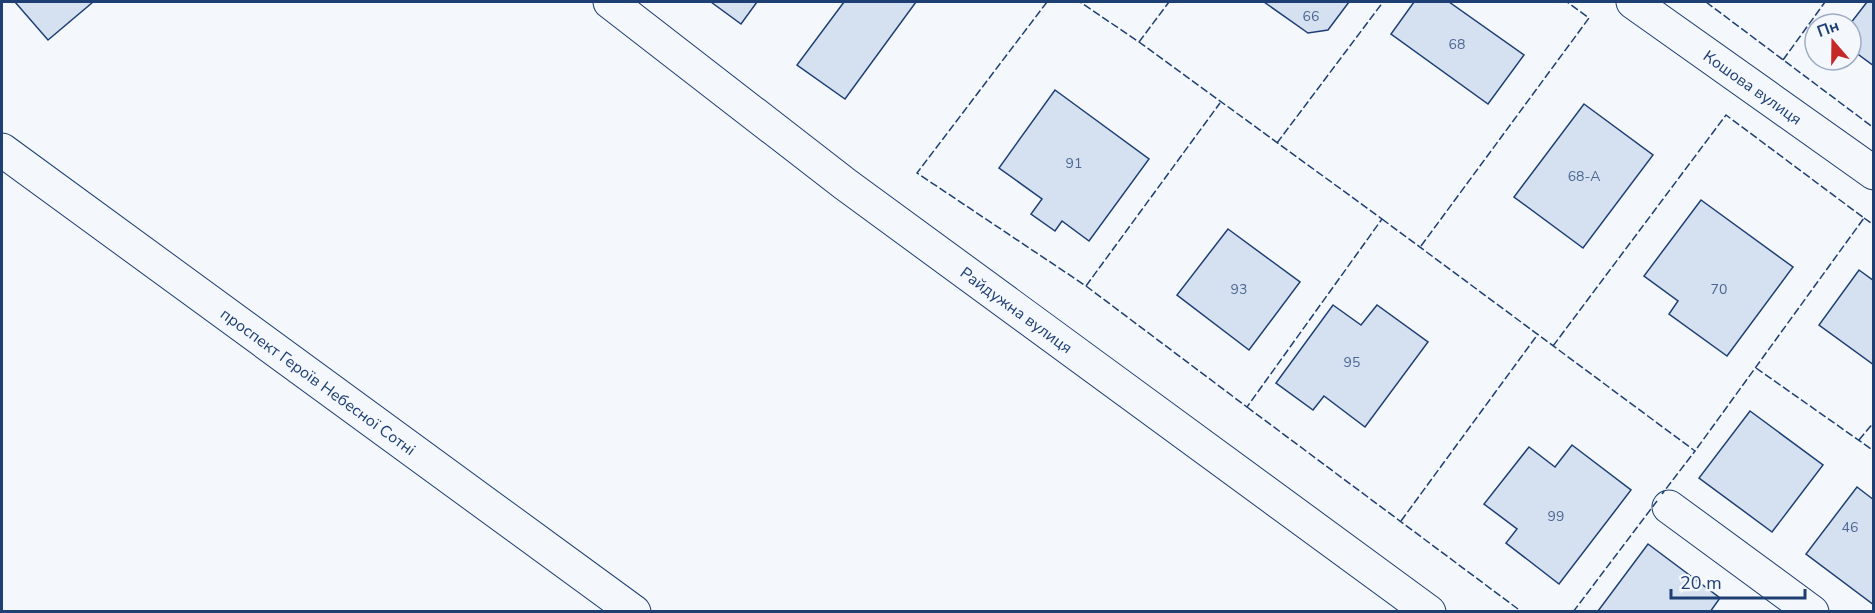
<svg xmlns="http://www.w3.org/2000/svg" width="1875" height="613" viewBox="0 0 1875 613" font-family="'Nunito Sans',sans-serif">
  <style>
    .building { fill: #d5e0f0; stroke: #1d3f73; stroke-width: 1.5 }
    .lines { fill: none; stroke-linecap: round; stroke-linejoin: round }
    .minor-casing { stroke: #1d3f73; stroke-width: 35 }
    .minor { stroke: #f4f7fb; stroke-width: 33 }
    .fence { stroke: #1d3f73; stroke-width: 1.5; stroke-dasharray: 8 3; stroke-linecap: butt }
    .labels { text-anchor: middle; stroke-width: 4.5; stroke-linejoin: round; paint-order: stroke }
    .number-label { font-size: 14px; fill: #4b6792 }
    .street-label { font-size: 16px; fill: #1d3f73; stroke: #f4f7fb }
  </style>
  <rect width="100%" height="100%" fill="#f4f7fb"/>
  <g class="building">
    <polygon points="15,2 93,2 48,40"/>
    <polygon points="711,2 757,2 741,24"/>
    <polygon points="844,2 916,2 845,99 797,65"/>
    <polygon points="1264,2 1349,2 1328,30 1308,33"/>
    <polygon points="1414,2 1449,2 1524,55 1488,104 1391,34"/>
    <polygon points="1867,2 1874,2 1874,66 1851,49 1850,24"/>
    <polygon points="1055,90 1149,159 1089,241 1062,221 1055,231 1031,214 1042,199 999,168"/>
    <polygon points="1584,104 1653,155 1583,248 1514,197"/>
    <polygon points="1701,200 1793,267 1727,356 1669,314 1678,301 1644,276"/>
    <polygon points="1228,229 1300,282 1249,350 1177,295"/>
    <polygon points="1859,270 1874,281 1874,365 1819,325"/>
    <polygon points="1333,305 1361,325 1377,305 1428,342 1365,427 1324,396 1313,410 1276,383"/>
    <polygon points="1750,411 1823,465 1772,532 1699,478"/>
    <polygon points="1572,445 1631,490 1559,584 1506,543 1517,529 1484,504 1529,447 1555,467"/>
    <polygon points="1857,487 1874,500 1874,605 1806,554"/>
    <polygon points="1648,544 1720,598 1710,612 1598,611"/>
  </g>
  <g class="lines">
    <g class="minor-casing">
      <g id="minor">
        <path id="s1" d="M610,2L845,184L1429,612"/>
        <path id="s2" d="M1633,2L1874,173"/>
        <path id="s3" d="M2,150L634,612"/>
        <polyline points="1669,507 1812,612"/>
      </g>
    </g>
    <use href="#minor" class="minor"/>
    <g class="fence">
      <polyline points="1047,2 917,173 1086,286 1247,407 1382,219 1139,42 1080,2"/>
      <polyline points="1706,2 1874,128"/>
      <polyline points="1139,42 1169,2"/>
      <polyline points="1783,60 1825,2"/>
      <polyline points="1277,143 1383,2"/>
      <polyline points="1864,218 1874,225"/>
      <polyline points="1382,219 1695,451 1662,494"/>
      <polyline points="1421,246 1589,18 1567,2"/>
      <polyline points="1086,286 1220,103"/>
      <polyline points="1553,346 1726,115 1864,218 1695,451"/>
      <polyline points="1756,368 1874,451"/>
      <polyline points="1247,407 1522,612"/>
      <polyline points="1859,440 1874,422"/>
      <polyline points="1401,521 1538,334"/>
      <polyline points="1573,612 1657,501"/>
    </g>
  </g>
  <g class="labels">
    <g class="number-label">
      <text x="1311" y="21">66</text>
      <text x="1457" y="49">68</text>
      <text x="1074" y="168">91</text>
      <text x="1584" y="181">68-А</text>
      <text x="1239" y="294">93</text>
      <text x="1719" y="294">70</text>
      <text x="1352" y="367">95</text>
      <text x="1556" y="521">99</text>
      <text x="1850" y="532">46</text>
    </g>
    <g class="street-label">
      <text dy="6" stroke="none"><textPath href="#s2" startOffset="147">Кошова вулиця</textPath></text>
      <text dy="6" stroke="none"><textPath href="#s1" startOffset="510">Райдужна вулиця</textPath></text>
      <text dy="6" stroke="none"><textPath href="#s3" startOffset="392">проспект Героїв Небесної Сотні</textPath></text>
    </g>
  </g>
  <rect width="1875" height="613" fill="none" stroke="#1d3f73" stroke-width="6"/>
  <g transform="translate(1833 42) rotate(340)"><circle r="28" fill="#f4f7fb" stroke="#9eadc5" stroke-width="1.5"/>
  <path d="M0-4.5L10 22L0 15L-10 22Z" fill="#c62828"/>
  <text y="-9" font-size="16" font-weight="bold" text-anchor="middle" fill="#1d3f73">Пн</text>
  </g>
  <path d="M1671 589v9h134v-9" fill="none" stroke="#1d3f73" stroke-width="3"/>
  <text x="1680" y="589" font-size="18" fill="#1d3f73" stroke="#f4f7fb" stroke-width="4.5" paint-order="stroke">20 m</text>
</svg>
